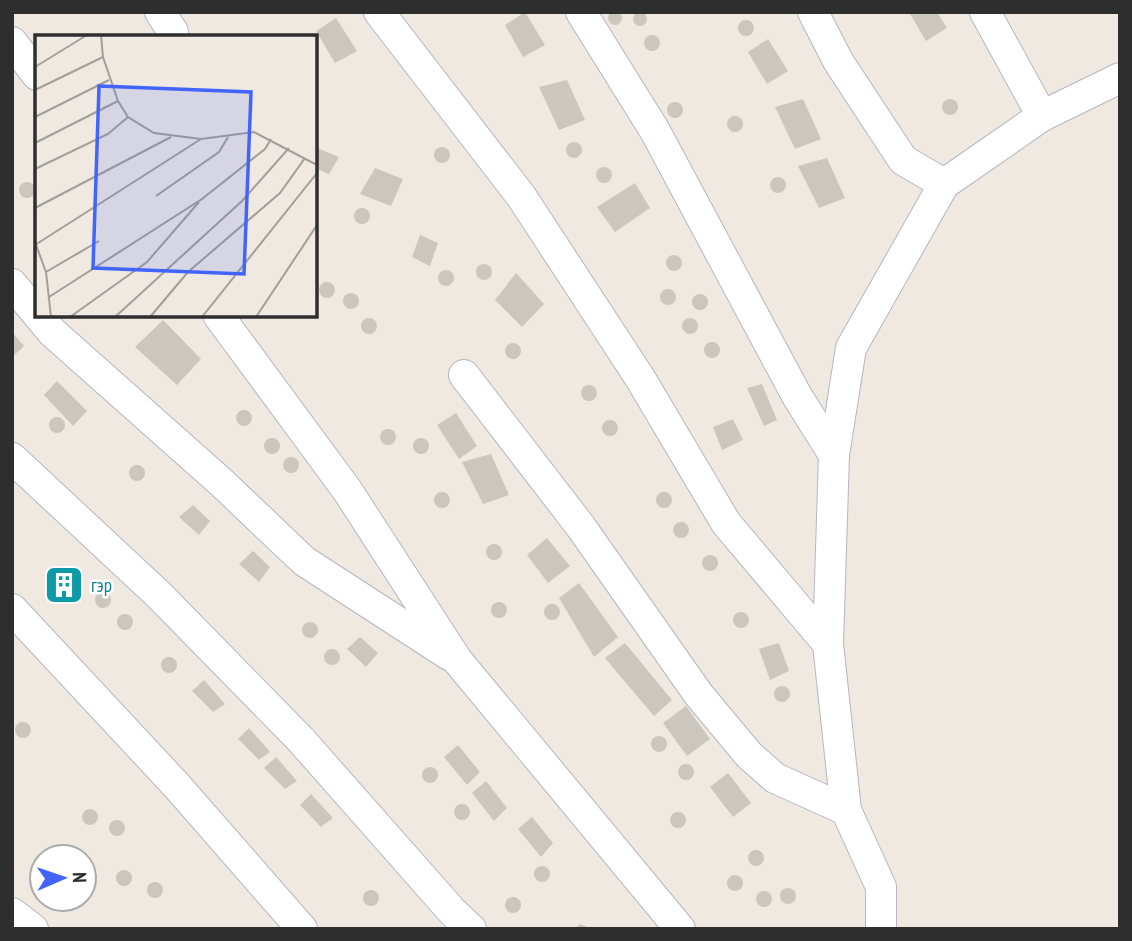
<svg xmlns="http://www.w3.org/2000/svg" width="1132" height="941" viewBox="0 0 1132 941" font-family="'PT Sans Narrow',sans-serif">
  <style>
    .building { fill: #cbc7bf }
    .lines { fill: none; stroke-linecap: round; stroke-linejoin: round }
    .minor-casing { stroke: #b4b7c1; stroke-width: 32 }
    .minor { stroke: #fff; stroke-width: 30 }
    .labels { text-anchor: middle; stroke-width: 5; stroke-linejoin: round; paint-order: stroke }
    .culture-label { font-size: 19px; fill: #0d838f; stroke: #fff; text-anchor: start }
    .inset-road { fill: none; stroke: #a29e99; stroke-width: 2 }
    .view { fill: #4264fb; fill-opacity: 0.15; stroke: #4264fb; stroke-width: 3.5 }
    .inset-edge { fill: none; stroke: #2e2e2e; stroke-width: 3.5 }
  </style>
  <rect width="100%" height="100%" fill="#efe9e1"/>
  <g class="building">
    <circle cx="615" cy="18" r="7"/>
    <circle cx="640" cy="19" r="7"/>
    <polygon points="525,12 545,45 523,57 505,25"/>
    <polygon points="909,12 937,12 947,28 926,41"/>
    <polygon points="336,18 357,51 335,63 316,31"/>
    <circle cx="746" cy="28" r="8"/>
    <circle cx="652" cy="43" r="8"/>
    <polygon points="768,39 788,71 767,84 748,52"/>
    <polygon points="567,80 585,120 559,130 539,87"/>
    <polygon points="803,99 821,139 795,149 775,107"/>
    <circle cx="950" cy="107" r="8"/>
    <circle cx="675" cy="110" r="8"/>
    <circle cx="735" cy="124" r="8"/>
    <circle cx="574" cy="150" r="8"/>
    <polygon points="315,147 339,157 329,174 315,168"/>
    <circle cx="442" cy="155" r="8"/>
    <polygon points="827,158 845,198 819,208 798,166"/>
    <circle cx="604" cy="175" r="8"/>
    <polygon points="375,168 403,179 391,206 360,194"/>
    <circle cx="778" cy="185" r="8"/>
    <circle cx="27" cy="190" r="8"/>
    <polygon points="635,183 650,208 615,232 597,207"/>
    <circle cx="362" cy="216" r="8"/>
    <polygon points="420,235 438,243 430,266 412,257"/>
    <circle cx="674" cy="263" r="8"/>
    <circle cx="484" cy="272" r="8"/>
    <circle cx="446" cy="278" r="8"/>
    <polygon points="516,273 544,304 522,327 495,300"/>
    <circle cx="327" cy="290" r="8"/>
    <circle cx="668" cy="297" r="8"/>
    <circle cx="351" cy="301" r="8"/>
    <circle cx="700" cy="302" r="8"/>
    <circle cx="369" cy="326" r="8"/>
    <circle cx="690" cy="326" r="8"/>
    <polygon points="163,320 201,359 177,385 135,347"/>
    <polygon points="12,332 24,346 12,357"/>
    <circle cx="712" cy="350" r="8"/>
    <circle cx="513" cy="351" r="8"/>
    <polygon points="57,381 87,411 73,426 44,395"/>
    <polygon points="762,384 777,420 764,426 747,388"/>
    <circle cx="589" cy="393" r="8"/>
    <circle cx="244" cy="418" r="8"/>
    <polygon points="456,413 477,446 459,459 437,425"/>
    <circle cx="57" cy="425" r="8"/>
    <polygon points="733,419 743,440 722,450 713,427"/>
    <circle cx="610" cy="428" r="8"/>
    <circle cx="388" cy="437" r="8"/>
    <circle cx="272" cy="446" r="8"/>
    <circle cx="421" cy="446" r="8"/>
    <polygon points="491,454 509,495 483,504 462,462"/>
    <circle cx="291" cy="465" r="8"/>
    <circle cx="137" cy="473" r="8"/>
    <circle cx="442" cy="500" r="8"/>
    <circle cx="664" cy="500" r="8"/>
    <polygon points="193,505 210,521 199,535 179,517"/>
    <circle cx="681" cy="530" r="8"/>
    <polygon points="547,538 570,566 548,583 527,555"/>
    <circle cx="494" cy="552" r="8"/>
    <polygon points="253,551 270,567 259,582 239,564"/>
    <circle cx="710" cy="563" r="8"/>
    <circle cx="64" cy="584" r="8"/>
    <polygon points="579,583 618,637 594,657 559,598"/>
    <circle cx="103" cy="600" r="8"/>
    <circle cx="499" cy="610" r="8"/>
    <circle cx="552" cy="612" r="8"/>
    <circle cx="741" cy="620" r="8"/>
    <circle cx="125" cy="622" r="8"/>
    <circle cx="310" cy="630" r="8"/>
    <polygon points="360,637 378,653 366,667 347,649"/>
    <polygon points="625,643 672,700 654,716 605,658"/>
    <polygon points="779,643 789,671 770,680 759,649"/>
    <circle cx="332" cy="657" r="8"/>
    <circle cx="169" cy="665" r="8"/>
    <polygon points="204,680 225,704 213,712 192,691"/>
    <circle cx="782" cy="694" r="8"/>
    <polygon points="686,706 710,739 687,756 663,723"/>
    <circle cx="23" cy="730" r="8"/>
    <polygon points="249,728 270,752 259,760 238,739"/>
    <circle cx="659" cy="744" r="8"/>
    <polygon points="458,745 480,772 467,785 444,757"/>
    <polygon points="276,757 297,781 285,789 264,768"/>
    <circle cx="686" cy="772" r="8"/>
    <circle cx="430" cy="775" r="8"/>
    <polygon points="728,773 751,803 733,817 710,787"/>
    <polygon points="486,781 507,808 494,821 472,793"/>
    <polygon points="311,794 333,818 321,827 300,805"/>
    <circle cx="462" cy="812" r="8"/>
    <circle cx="90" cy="817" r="8"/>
    <circle cx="678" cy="820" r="8"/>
    <polygon points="532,817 553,843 541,857 518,829"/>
    <circle cx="117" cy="828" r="8"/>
    <circle cx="756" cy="858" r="8"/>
    <circle cx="542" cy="874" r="8"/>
    <circle cx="124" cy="878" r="8"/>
    <circle cx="735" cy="883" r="8"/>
    <circle cx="155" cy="890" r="8"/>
    <circle cx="788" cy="896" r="8"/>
    <circle cx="371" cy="898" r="8"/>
    <circle cx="764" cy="899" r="8"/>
    <circle cx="513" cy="905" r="8"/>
    <polygon points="580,924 585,926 589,929 574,929"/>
  </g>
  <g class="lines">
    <g class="minor-casing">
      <g id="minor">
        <polyline points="160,12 173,32"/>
        <polyline points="379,12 521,196 640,378 726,523 828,644"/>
        <polyline points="581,12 655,131 797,396 834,455"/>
        <polyline points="813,12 838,61 903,160 944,184"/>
        <polyline points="985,12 1042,116"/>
        <polyline points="12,42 37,75"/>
        <polyline points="12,284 37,314"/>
        <polyline points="38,315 52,332 222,483 304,561 449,655"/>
        <polyline points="218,315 347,490 457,660 680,929"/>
        <polyline points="464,375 581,527 699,695 749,755 775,778 846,810"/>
        <polyline points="12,458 159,595 301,740 451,910 471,929"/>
        <polyline points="12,609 177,786 302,929"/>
        <polyline points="12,913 33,929"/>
        <polyline points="881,929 881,887 846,810 828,644 834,455 851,348 944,184 1042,116 1120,78"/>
      </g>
    </g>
    <use href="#minor" class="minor"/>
  </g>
  <defs>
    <g id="building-square" transform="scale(2.0125)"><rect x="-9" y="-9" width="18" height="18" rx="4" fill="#0f9aa8" stroke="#fff"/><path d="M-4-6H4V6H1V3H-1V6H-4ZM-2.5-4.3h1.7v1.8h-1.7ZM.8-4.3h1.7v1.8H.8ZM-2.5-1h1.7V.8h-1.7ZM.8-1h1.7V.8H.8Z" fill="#fff"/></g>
  </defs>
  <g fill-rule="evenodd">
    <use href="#building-square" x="64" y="585"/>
  </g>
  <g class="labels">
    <g class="culture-label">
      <text x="91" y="592">гэр</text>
    </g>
  </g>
  <g transform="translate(35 35)">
    <rect width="282" height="282" fill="#efe9e1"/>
    <path class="inset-road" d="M66,0L68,22L83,66L93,82L119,98L166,104L219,97L282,130M0,32L52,0M0,55L68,22M0,82L74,45M0,108L83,66M0,134L73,99L93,82M121,161L184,117L193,102M0,173L136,102M0,207L11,237L16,282M0,210L166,104M11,237L64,206M14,262L167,164L230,114L236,104M35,282L112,227L164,167M80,282L207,166L254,113M115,282L153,237L245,158L270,123M167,282L282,138M221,282L282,190"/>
    <path class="view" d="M64,51L216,57L209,239L58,233Z"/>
    <rect width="282" height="282" class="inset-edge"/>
  </g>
  <rect width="1132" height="941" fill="none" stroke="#2e2e2e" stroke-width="28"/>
  <g transform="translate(63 878) rotate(88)"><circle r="33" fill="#ffffff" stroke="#ababab" stroke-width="2"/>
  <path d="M0-5L12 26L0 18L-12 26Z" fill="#4264fb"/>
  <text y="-10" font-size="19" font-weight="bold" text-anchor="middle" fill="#2e2e2e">N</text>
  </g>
</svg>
